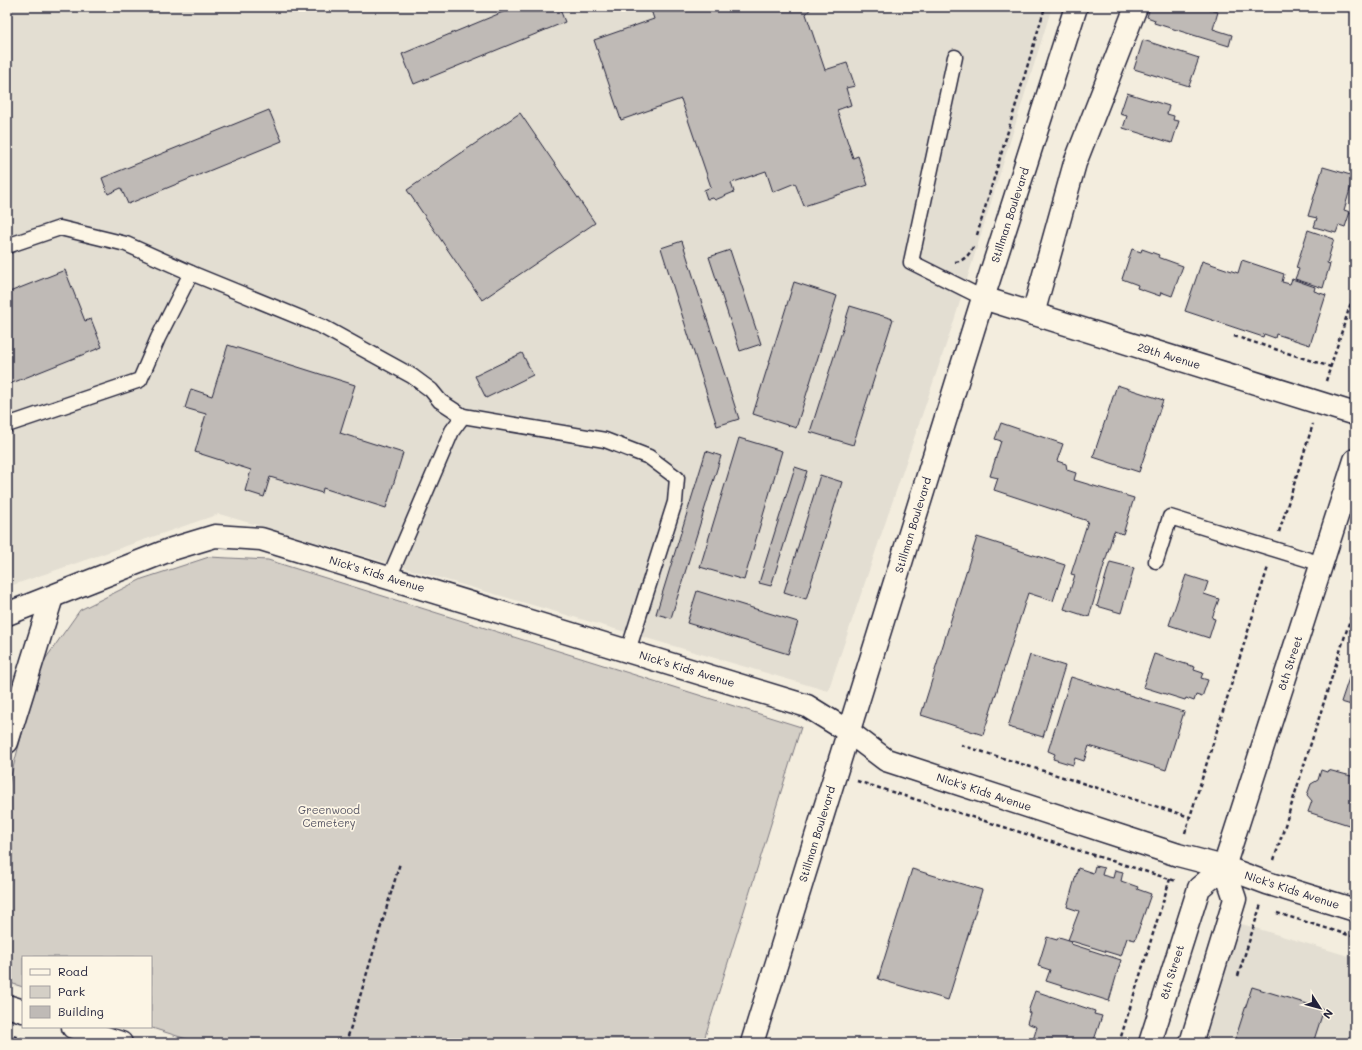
<svg xmlns="http://www.w3.org/2000/svg" width="1362" height="1050" viewBox="0 0 1362 1050" font-family="Mali,sans-serif">
  <style>
    .built { fill: #e3ded2 }
    .green { fill: #d4cfc6; stroke: #7b7880 }
    .building { fill: #bfbab6; stroke: #22223b }
    .lines { fill: none; stroke-linecap: round; stroke-linejoin: round }
    .service-casing { stroke: #22223b; stroke-width: 17 }
    .minor-casing { stroke: #22223b; stroke-width: 25 }
    .secondary-casing { stroke: #22223b; stroke-width: 25 }
    .path { stroke: #22223b; stroke-width: 2.5; stroke-dasharray: 4 3; stroke-linecap: butt }
    .service { stroke: #fcf5e5; stroke-width: 14 }
    .minor { stroke: #fcf5e5; stroke-width: 22 }
    .secondary { stroke: #fcf5e5; stroke-width: 22 }
    .labels { text-anchor: middle; stroke-width: 3.5; stroke-linejoin: round; paint-order: stroke }
    .street-label { font-size: 11px; fill: #22223b; stroke: #fcf5e5 }
    .park-label { font-size: 11px; fill: #575665; stroke: #fcf5e5 }
  </style>
  <rect width="100%" height="100%" fill="#f3edde"/>
  <filter id="ink" filterUnits="userSpaceOnUse"><feTurbulence type="fractalNoise" baseFrequency=".025" numOctaves="2"/><feDisplacementMap in="SourceGraphic" scale="8" xChannelSelector="R" yChannelSelector="G"/><feConvolveMatrix kernelMatrix="1 2 1 2 8 2 1 2 1" color-interpolation-filters="sRGB"/></filter>
  <g filter="url(#ink)">
    <g class="built">
      <polygon points="7,7 1052,7 953,324 828,691 219,514 7,587"/>
      <polygon points="1235,922 1355,958 1355,1043 1199,1043"/>
    </g>
    <polygon class="green" points="209,557 268,560 801,727 703,1043 199,1043 149,1027 151,1027 151,957 23,957 23,987 7,982 7,791 39,668 80,610 142,579"/>
    <g class="building">
      <polygon points="515,7 559,7 565,22 414,84 402,54"/>
      <polygon points="650,7 812,7 806,14 825,70 847,63 855,86 846,88 851,105 837,110 853,158 858,156 868,185 804,206 795,183 773,192 766,171 731,183 734,192 715,200 713,198 707,199 704,190 711,187 681,99 621,120 594,40 654,19"/>
      <polygon points="1150,7 1201,7 1218,12 1213,29 1232,35 1229,46 1154,23 1155,20 1147,17"/>
      <polygon points="1143,40 1199,58 1189,86 1134,69"/>
      <polygon points="1127,93 1169,106 1167,114 1174,116 1173,120 1179,121 1172,143 1123,128 1127,116 1120,114"/>
      <polygon points="269,110 282,141 128,204 121,188 108,194 102,178"/>
      <polygon points="520,113 595,223 482,300 407,190"/>
      <polygon points="1323,167 1354,176 1344,210 1350,212 1345,227 1339,225 1336,233 1314,227 1317,218 1308,216"/>
      <polygon points="1308,230 1334,239 1327,263 1330,264 1323,288 1295,279 1299,269 1296,268"/>
      <polygon points="682,241 739,419 717,426 661,248"/>
      <polygon points="1132,249 1141,252 1142,249 1159,255 1158,257 1183,266 1172,296 1161,292 1160,296 1137,288 1138,285 1122,279"/>
      <polygon points="730,250 761,344 740,351 709,257"/>
      <polygon points="1242,260 1284,274 1282,282 1290,284 1292,279 1315,287 1314,291 1326,295 1310,345 1276,334 1275,338 1264,334 1263,337 1185,311 1202,261 1238,273"/>
      <polygon points="65,270 85,321 91,319 102,347 7,385 7,293"/>
      <polygon points="794,282 837,296 796,428 753,414"/>
      <polygon points="850,306 893,319 853,445 810,432"/>
      <polygon points="228,345 355,385 340,433 403,453 386,508 323,488 322,493 270,477 264,497 245,491 251,470 195,452 206,414 185,408 191,389 212,396"/>
      <polygon points="522,353 533,375 486,398 475,376"/>
      <polygon points="1117,385 1163,400 1139,472 1093,457"/>
      <polygon points="1001,423 1063,444 1057,461 1066,464 1067,470 1076,473 1074,480 1134,498 1123,534 1114,531 1089,617 1064,609 1075,575 1071,574 1088,521 994,490 998,478 990,476 1001,441 995,439"/>
      <polygon points="739,438 782,451 744,580 700,567"/>
      <polygon points="706,451 721,456 671,618 656,614"/>
      <polygon points="795,467 807,471 771,586 759,583"/>
      <polygon points="820,475 842,482 806,599 784,592"/>
      <polygon points="977,537 1065,565 1053,601 1028,593 983,735 921,715"/>
      <polygon points="1110,562 1134,568 1121,613 1097,606"/>
      <polygon points="1186,575 1208,582 1204,594 1219,599 1212,618 1215,619 1209,638 1169,625"/>
      <polygon points="697,591 798,622 788,654 687,623"/>
      <polygon points="1154,654 1195,667 1194,670 1203,673 1201,678 1208,680 1202,697 1196,695 1194,701 1186,698 1185,700 1143,687"/>
      <polygon points="1030,655 1065,666 1043,737 1008,727"/>
      <polygon points="1354,663 1355,663 1355,706 1341,702"/>
      <polygon points="1071,677 1184,712 1166,770 1089,746 1084,761 1075,758 1073,765 1053,759 1055,754 1048,751"/>
      <polygon points="1321,770 1327,772 1328,770 1355,777 1355,827 1308,812 1312,801 1307,795 1311,784 1318,780"/>
      <polygon points="1095,866 1104,868 1102,875 1113,878 1115,870 1123,872 1121,881 1138,887 1137,889 1151,894 1135,940 1127,938 1121,956 1068,940 1079,911 1067,907 1078,868 1093,873"/>
      <polygon points="912,869 982,890 948,1000 878,979"/>
      <polygon points="1047,937 1057,940 1059,937 1072,941 1071,944 1121,960 1109,1001 1046,981 1050,970 1038,966"/>
      <polygon points="1252,987 1324,1009 1313,1043 1234,1043"/>
      <polygon points="1035,991 1095,1011 1094,1014 1102,1016 1093,1043 1032,1043 1037,1027 1027,1023 1030,1013 1028,1012"/>
    </g>
    <g class="lines">
      <g class="service-casing">
        <g id="service">
          <polyline points="955,57 911,262 983,298"/>
          <polyline points="7,246 60,228 126,244 191,273 323,327 412,376 431,390 440,401 463,416 605,440 649,457 677,478 675,502 628,651"/>
          <polyline points="7,425 140,380 158,338 191,273"/>
          <polyline points="1156,561 1170,517 1322,564"/>
          <polyline points="389,578 452,431 463,416"/>
        </g>
      </g>
      <g class="minor-casing">
        <g id="minor">
          <polyline points="983,298 1355,414"/>
          <polyline points="1033,314 1075,163 1136,7"/>
          <polyline points="7,614 172,549 215,536 261,539 807,706 849,732 886,760 1178,855 1224,867 1267,883 1355,910"/>
          <polyline points="7,742 52,597"/>
          <polyline points="7,1006 23,1011"/>
          <polyline points="73,1027 121,1043"/>
          <polyline points="1150,1043 1199,888 1224,867 1355,460"/>
          <polyline points="1191,1043 1235,899 1224,867"/>
        </g>
      </g>
      <g class="secondary-casing">
        <polyline id="secondary" points="752,1043 983,298 1076,7"/>
      </g>
      <g class="path">
        <polyline points="977,235 1045,7"/>
        <path d="M955,262C964,261 969,255 973,247"/>
        <polyline points="1234,336 1331,367"/>
        <polyline points="1326,381 1355,290"/>
        <polyline points="1279,532 1313,424"/>
        <polyline points="961,745 1190,817"/>
        <polyline points="857,781 1176,881"/>
        <polyline points="1185,833 1268,567"/>
        <polyline points="1274,860 1355,604"/>
        <polyline points="1277,913 1355,937"/>
        <polyline points="1238,976 1261,904"/>
        <polyline points="7,1034 35,1043"/>
        <polyline points="346,1043 400,863"/>
        <polyline points="1119,1043 1170,879"/>
      </g>
      <use href="#service" class="service"/>
      <use href="#minor" class="minor"/>
      <use href="#secondary" class="secondary"/>
    </g>
  </g>
  <g class="labels">
    <g class="street-label">
      <text transform="translate(1010 215) rotate(-72)" y="4">Stillman Boulevard</text>
      <text transform="translate(1169 356) rotate(17)" y="4">29th Avenue</text>
      <text transform="translate(913 525) rotate(-73)" y="4">Stillman Boulevard</text>
      <text transform="translate(377 574) rotate(17)" y="4">Nick's Kids Avenue</text>
      <text transform="translate(1290 663) rotate(-72)" y="4">8th Street</text>
      <text transform="translate(687 669) rotate(17)" y="4">Nick's Kids Avenue</text>
      <text transform="translate(984 792) rotate(18)" y="4">Nick's Kids Avenue</text>
      <text transform="translate(817 834) rotate(-73)" y="4">Stillman Boulevard</text>
      <text transform="translate(1292 890) rotate(18)" y="4">Nick's Kids Avenue</text>
      <text transform="translate(1172 972) rotate(-73)" y="4">8th Street</text>
    </g>
    <g class="park-label">
      <text x="329" y="814">Greenwood<tspan x="329" dy="13">Cemetery</tspan></text>
    </g>
  </g>
  <rect width="1362" height="1050" fill="none" stroke="#fcf5e5" stroke-width="24"/>
  <rect x="12" y="12" width="1338" height="1026" fill="none" stroke="#22223b" stroke-width="1.5" filter="url(#ink)"/>
  <rect x="22" y="956" width="130" height="72" fill="#fcf5e5" stroke="#a5a1a1"/>
  <rect x="30" y="969" width="20" height="6" fill="#fcf5e5" stroke="#a5a1a1"/>
  <text x="58" y="976" font-size="12" fill="#22223b">Road</text>
  <rect x="30" y="986" width="20" height="12" fill="#d4cfc6" stroke="#a5a1a1"/>
  <text x="58" y="996" font-size="12" fill="#22223b">Park</text>
  <rect x="30" y="1006" width="20" height="12" fill="#bfbab6" stroke="#a5a1a1"/>
  <text x="58" y="1016" font-size="12" fill="#22223b">Building</text>
  <g transform="translate(1320 1008) rotate(126)" stroke="#fcf5e5" stroke-width="3" paint-order="stroke">
  <path d="M0-3L7 15L0 10L-7 15Z" fill="#22223b"/>
  <text y="-6" font-size="11" font-weight="bold" text-anchor="middle" fill="#22223b">N</text>
  </g>
</svg>
